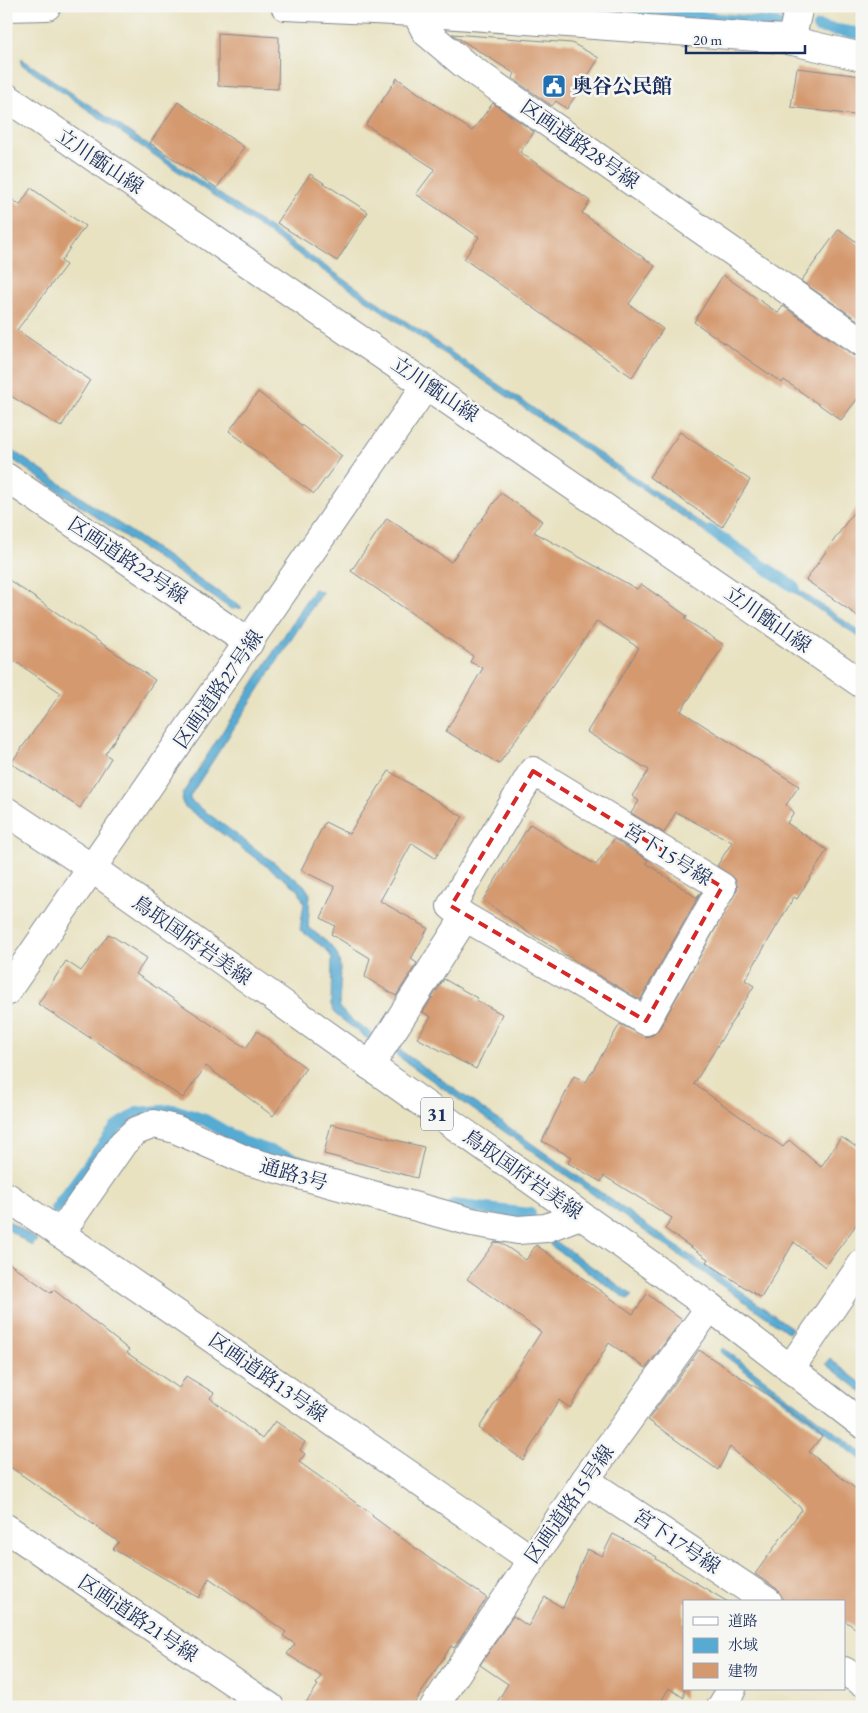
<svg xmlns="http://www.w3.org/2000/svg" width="868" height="1713" viewBox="0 0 868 1713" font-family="'EB Garamond','Noto Serif JP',serif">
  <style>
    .water { fill: #57abd3; stroke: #396d98 }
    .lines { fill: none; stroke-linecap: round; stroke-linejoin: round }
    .stream { stroke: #57abd3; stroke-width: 12 }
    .building { fill: #d4996e }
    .minor-casing { stroke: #828890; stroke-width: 30 }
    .tertiary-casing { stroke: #828890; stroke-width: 30 }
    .primary-casing { stroke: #828890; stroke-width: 30 }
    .minor { stroke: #fff; stroke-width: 28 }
    .tertiary { stroke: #fff; stroke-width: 28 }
    .primary { stroke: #fff; stroke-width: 28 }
    .marked { fill: none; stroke: #d62828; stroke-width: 4; stroke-dasharray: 10 6; stroke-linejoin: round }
    .labels { text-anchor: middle; stroke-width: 5; stroke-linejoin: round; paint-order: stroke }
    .shield { fill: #f6f6f2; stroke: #5d6b8a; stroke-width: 1 }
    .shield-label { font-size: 19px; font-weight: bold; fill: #1b2f5e }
    .poi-label { font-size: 20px; font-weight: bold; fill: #1b2f5e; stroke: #f6f6f2; text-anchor: start }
    .street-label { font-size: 20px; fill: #1b2f5e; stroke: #f6f6f2 }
  </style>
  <rect width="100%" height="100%" fill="#f6f6f2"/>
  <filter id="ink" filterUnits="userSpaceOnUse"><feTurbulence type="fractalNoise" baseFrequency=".02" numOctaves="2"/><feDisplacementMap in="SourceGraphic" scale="10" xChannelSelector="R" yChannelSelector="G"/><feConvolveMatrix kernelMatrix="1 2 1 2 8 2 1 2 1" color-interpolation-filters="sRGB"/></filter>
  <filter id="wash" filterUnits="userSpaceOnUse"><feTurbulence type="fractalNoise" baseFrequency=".0096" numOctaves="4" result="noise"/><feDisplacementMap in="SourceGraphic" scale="20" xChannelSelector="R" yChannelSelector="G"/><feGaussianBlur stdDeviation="1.12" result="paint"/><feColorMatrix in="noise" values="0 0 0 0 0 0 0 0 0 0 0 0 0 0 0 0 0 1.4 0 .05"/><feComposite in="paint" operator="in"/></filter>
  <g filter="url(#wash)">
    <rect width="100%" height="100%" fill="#e8e2c1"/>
    <g class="water">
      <polygon points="22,59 862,633 862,639 21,64"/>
      <polygon points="6,446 242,608 231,609 6,455"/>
      <path d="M314,589L322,592L190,796V800L304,885L310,894L308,927C337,950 342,950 340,988C340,994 338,1002 340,1007C346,1019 363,1027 373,1034L369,1040L335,1014L331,1005L332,958L327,950L300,930L304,903L298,889L184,806L182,802L183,793Z"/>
      <polygon points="394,1046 792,1328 789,1333 392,1052"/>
      <polygon points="6,1219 37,1240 32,1246 6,1228"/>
      <polygon points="554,1240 632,1295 628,1300 550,1245"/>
      <polygon points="723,1348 862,1452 862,1460 720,1352"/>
      <polygon points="830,1359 862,1384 862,1392 826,1364"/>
    </g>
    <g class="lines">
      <g class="stream">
        <polyline points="572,6 777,24"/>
        <polyline points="818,27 862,34"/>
        <polyline points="711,531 794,587"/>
        <polyline points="453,1205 530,1214"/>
        <polyline points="56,1209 116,1127 137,1113 174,1110 205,1120 243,1142 309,1164"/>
      </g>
    </g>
    <g id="blocks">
      <g class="building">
        <polygon points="218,33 279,37 278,89 218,86"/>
        <polygon points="452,34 572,43 599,58 567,109 556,101 552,106 512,78 515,74"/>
        <polygon points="797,68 862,76 862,116 791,107"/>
        <polygon points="397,78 472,131 493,103 534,132 520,152 590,201 582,213 655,266 629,304 663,329 632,377 464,259 479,237 416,194 435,169 366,125"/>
        <polygon points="178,102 244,147 217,188 150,143"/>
        <polygon points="310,174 368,212 337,261 277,223"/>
        <polygon points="31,188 85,226 61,261 66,265 17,330 90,380 61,427 6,393 6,195 20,205"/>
        <polygon points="839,229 862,246 862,323 801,281"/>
        <polygon points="723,275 778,313 783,306 853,355 862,357 862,393 841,420 784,380 782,383 694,322"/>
        <polygon points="258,392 342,456 314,494 229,431"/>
        <polygon points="680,432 750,480 722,527 649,477"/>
        <polygon points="501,493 542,521 534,532 637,589 641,584 687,616 685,619 724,645 681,711 799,786 786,805 794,812 787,823 827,850 797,899 794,897 745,980 754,986 694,1084 783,1147 789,1140 821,1167 841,1137 862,1151 862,1217 825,1267 794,1242 761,1298 706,1262 708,1259 665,1229 672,1218 604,1176 601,1182 568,1163 571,1157 542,1141 574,1076 586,1082 620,1024 646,1037 653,1035 659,1029 738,888 735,879 717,866 732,842 676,812 664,833 631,813 639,801 632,796 649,770 587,732 639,648 597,621 499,764 446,731 483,668 470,662 473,656 351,571 387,518 451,562"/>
        <polygon points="862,500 862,619 806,580"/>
        <polygon points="6,578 155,680 105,754 111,758 80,808 11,763 61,693 6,655"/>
        <polygon points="389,771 463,817 435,858 412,843 380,901 428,928 411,959 417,963 396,996 365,977 370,958 331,934 335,926 321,918 335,887 301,870 325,822 349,834"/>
        <polygon points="530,824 596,865 614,839 648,860 646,863 697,898 701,892 640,1000 529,933 483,900"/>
        <polygon points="109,934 147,958 136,974 246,1048 257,1031 306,1068 273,1116 206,1066 183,1098 38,1004 66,961 81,971"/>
        <polygon points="444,979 477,998 476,1000 502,1014 476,1069 417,1038 431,1017 423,1012"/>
        <polygon points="331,1124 424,1147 417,1178 324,1154"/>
        <polygon points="495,1242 501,1243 526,1260 536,1245 633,1314 647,1294 682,1320 646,1368 609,1343 570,1408 559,1400 523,1460 479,1428 541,1332 467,1279"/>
        <polygon points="6,1261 51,1293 54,1290 129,1350 127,1353 179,1388 186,1376 214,1393 210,1398 262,1439 275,1421 305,1442 300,1450 305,1454 299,1462 373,1515 372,1516 430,1559 487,1598 454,1648 451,1646 412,1707 303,1707 318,1685 316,1684 321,1676 287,1654 295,1644 283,1636 286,1632 209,1578 199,1598 113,1549 119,1542 6,1464"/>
        <polygon points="699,1350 768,1395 822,1436 809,1452 862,1494 862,1633 844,1620 844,1602 783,1602 777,1589 755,1574 802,1509 730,1447 718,1470 648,1420"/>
        <polygon points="613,1534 657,1557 656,1559 728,1602 684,1602 684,1698 669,1688 658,1707 494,1707 508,1684 480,1665 513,1616 528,1626 545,1597 563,1608 587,1549 602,1556"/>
      </g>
    </g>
  </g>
  <g filter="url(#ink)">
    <use href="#blocks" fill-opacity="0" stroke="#828890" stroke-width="1"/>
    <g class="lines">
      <g class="minor-casing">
        <g id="minor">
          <polyline points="285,6 416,12 426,32 464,64 862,342"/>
          <polyline points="417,6 416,12 784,39 862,57"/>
          <polyline points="6,7 47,6"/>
          <polyline points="791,41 799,6"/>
          <polyline points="6,477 249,643"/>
          <polyline points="6,992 427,384"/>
          <polyline points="370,1066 465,917 451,906 533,771 722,887 646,1021 465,917"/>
          <polyline points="6,1196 531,1559"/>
          <polyline points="60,1234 123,1143 136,1131 154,1124 175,1129 248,1161 472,1222 518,1230 546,1228 580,1215"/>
          <polyline points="790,1369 862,1264"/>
          <polyline points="585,1480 768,1602"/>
          <polyline points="6,1528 270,1707"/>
          <polyline points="844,1671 862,1682"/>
          <polyline points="434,1707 585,1480 710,1307"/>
          <polyline points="721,1707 732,1689"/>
        </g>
      </g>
      <g class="tertiary-casing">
        <polyline id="tertiary" points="6,97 862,684"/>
      </g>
      <g class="primary-casing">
        <polyline id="primary" points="6,811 93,869 710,1307 862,1424"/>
      </g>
      <use href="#minor" class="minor"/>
      <use href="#tertiary" class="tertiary"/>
      <use href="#primary" class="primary"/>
    </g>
  </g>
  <path class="marked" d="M533,771L722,887L646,1021L451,906Z"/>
  <defs>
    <g id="civic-square" transform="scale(1.25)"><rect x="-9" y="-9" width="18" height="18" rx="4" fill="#1f6fb2" stroke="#f6f6f2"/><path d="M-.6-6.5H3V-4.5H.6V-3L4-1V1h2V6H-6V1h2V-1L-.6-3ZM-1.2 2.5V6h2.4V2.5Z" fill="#fff"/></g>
  </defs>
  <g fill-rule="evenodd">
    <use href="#civic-square" x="554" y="86"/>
  </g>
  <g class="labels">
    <rect class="shield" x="421" y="1097.5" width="32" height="33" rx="4"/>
    <g class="shield-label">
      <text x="437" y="1121">31</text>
    </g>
    <g class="poi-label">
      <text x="572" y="93">奥谷公民館</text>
    </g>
    <g class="street-label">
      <text transform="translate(580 144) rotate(35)" y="7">区画道路28号線</text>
      <text transform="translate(100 161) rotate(34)" y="7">立川甑山線</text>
      <text transform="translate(435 389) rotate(34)" y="7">立川甑山線</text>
      <text transform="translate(128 560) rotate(34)" y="7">区画道路22号線</text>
      <text transform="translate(768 619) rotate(35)" y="7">立川甑山線</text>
      <text transform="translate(218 689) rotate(-55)" y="7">区画道路27号線</text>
      <text transform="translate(668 854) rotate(32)" y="7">宮下15号線</text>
      <text transform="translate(192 940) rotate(35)" y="7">鳥取国府岩美線</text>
      <text transform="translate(294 1174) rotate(16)" y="7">通路3号</text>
      <text transform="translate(523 1174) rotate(35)" y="7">鳥取国府岩美線</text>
      <text transform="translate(268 1377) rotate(35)" y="7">区画道路13号線</text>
      <text transform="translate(569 1504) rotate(-55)" y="7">区画道路15号線</text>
      <text transform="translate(677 1541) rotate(34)" y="7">宮下17号線</text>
      <text transform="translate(138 1618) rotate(34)" y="7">区画道路21号線</text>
    </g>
  </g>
  <rect width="868" height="1713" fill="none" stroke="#f6f6f2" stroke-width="25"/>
  <rect x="683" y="1600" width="162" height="90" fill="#f6f6f2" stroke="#9ea6b7"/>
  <rect x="693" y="1617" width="25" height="8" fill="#ffffff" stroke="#9ea6b7"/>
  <text x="728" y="1626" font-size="15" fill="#1b2f5e">道路</text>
  <rect x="693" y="1638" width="25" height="15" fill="#57abd3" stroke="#9ea6b7"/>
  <text x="728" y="1650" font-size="15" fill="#1b2f5e">水域</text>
  <rect x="693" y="1663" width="25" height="15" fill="#d4996e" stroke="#9ea6b7"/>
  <text x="728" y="1676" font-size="15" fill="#1b2f5e">建物</text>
  <path d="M686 45v8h119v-8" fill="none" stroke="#1b2f5e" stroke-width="2.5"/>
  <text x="693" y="45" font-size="15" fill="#1b2f5e" stroke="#f6f6f2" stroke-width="4" paint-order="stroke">20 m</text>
</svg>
